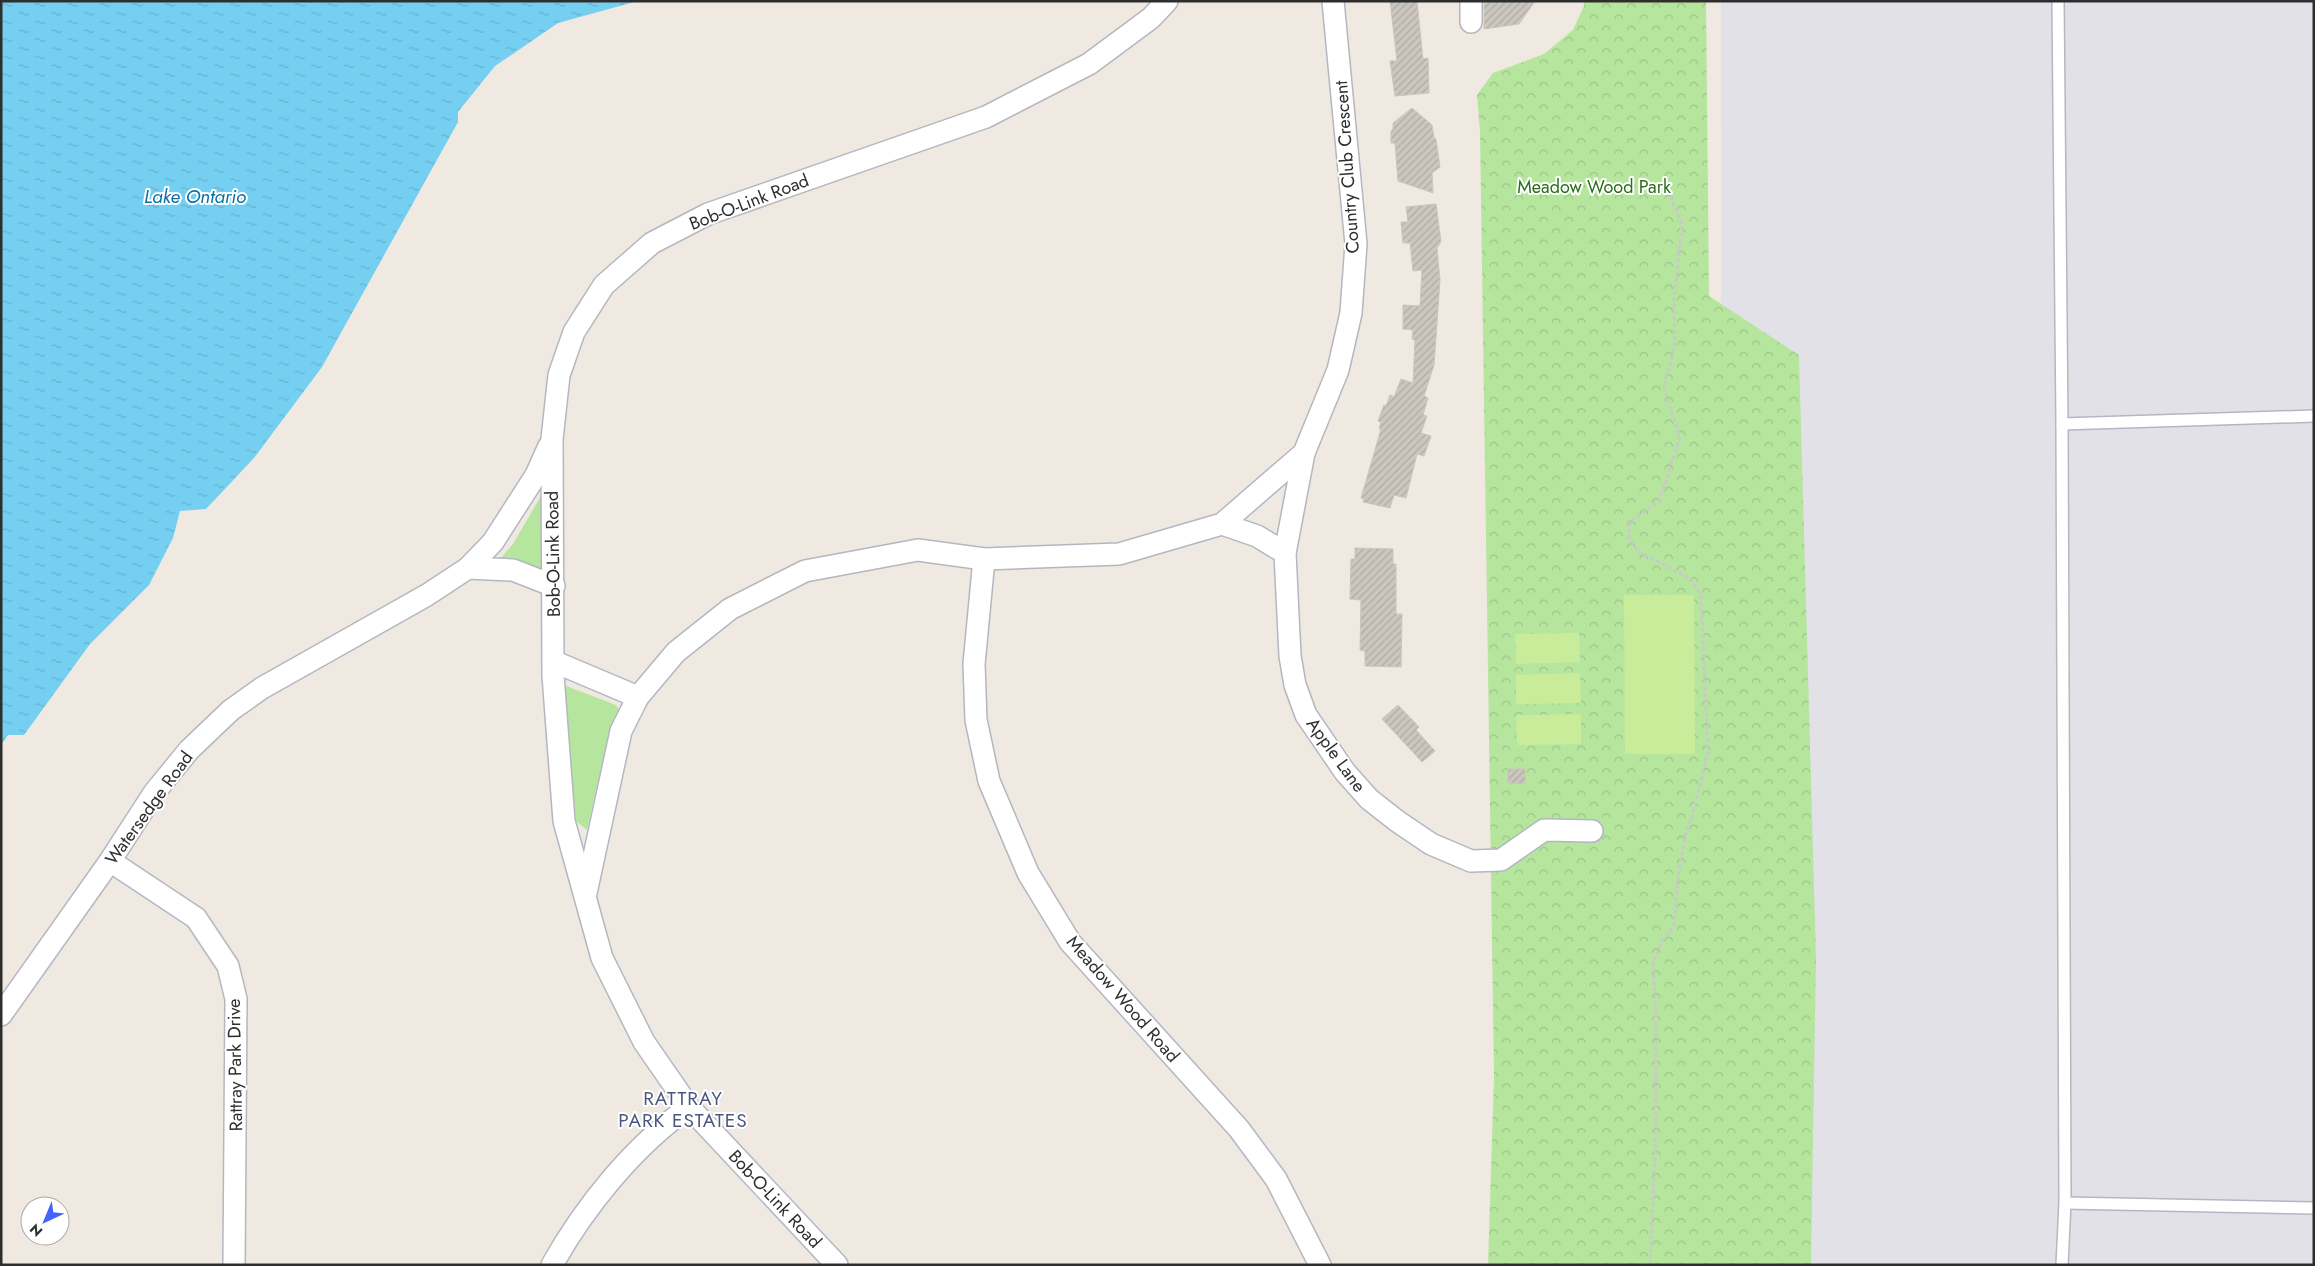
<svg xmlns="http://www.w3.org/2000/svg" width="2315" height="1266" viewBox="0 0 2315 1266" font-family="Jost,sans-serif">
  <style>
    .industrial { fill: #e3e1e8 }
    .grass { fill: #b6e59e }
    .forest { fill: url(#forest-crowns) }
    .pitch { fill: #c9ec9a }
    .water { fill: url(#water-ripples) }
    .building { fill: url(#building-hatch); stroke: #cbc5ba }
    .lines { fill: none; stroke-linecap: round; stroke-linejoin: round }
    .lane-casing { stroke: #b4b7c1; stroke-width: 14 }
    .street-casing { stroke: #b4b7c1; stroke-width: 24 }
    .path { stroke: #c9c9c9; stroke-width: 3; stroke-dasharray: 4 2.5; stroke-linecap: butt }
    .lane { stroke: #fff; stroke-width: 11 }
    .street { stroke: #fff; stroke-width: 21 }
    .labels { text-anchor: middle; stroke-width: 4; stroke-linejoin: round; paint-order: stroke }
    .street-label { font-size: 18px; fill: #2e2e2e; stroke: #fff }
    .park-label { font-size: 18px; fill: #2c6e1b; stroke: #fff }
    .water-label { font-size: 19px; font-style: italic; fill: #0d6fa3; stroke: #fff }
    .neighbourhood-label { font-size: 19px; letter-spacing: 1px; fill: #4d5680; stroke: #fff }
  </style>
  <defs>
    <pattern id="forest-crowns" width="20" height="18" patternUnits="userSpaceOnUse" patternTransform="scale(1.25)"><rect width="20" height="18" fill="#b6e59e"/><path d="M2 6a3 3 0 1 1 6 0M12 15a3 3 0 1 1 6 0" fill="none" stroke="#9dc588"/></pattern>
    <pattern id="water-ripples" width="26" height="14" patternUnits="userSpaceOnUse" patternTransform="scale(1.25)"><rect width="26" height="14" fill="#75cff0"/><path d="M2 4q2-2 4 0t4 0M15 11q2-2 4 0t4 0" fill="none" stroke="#66b2ce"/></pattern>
    <pattern id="building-hatch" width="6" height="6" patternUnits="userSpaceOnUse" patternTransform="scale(1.25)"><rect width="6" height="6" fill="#cbc7bf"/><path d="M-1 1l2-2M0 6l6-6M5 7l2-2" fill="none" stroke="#afaba4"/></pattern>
  </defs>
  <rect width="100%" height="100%" fill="#efe9e1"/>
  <polygon class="industrial" points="1721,1 2314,1 2314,1265 1722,1265"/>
  <g class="grass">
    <polygon points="545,489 543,569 501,558 513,544"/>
    <polygon points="561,684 616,705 620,711 607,741 587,830 576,821"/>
  </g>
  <polygon class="forest" points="1584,1 1706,1 1709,296 1799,355 1816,957 1811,1265 1488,1265 1494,1076 1480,131 1477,95 1493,73 1544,54 1573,30 1584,6"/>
  <g class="pitch">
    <polygon points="1624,595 1694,595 1695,754 1625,754"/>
    <polygon points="1579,633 1580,662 1516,664 1515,634"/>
    <polygon points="1580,673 1581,703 1516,704 1516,675"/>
    <polygon points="1581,714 1581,744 1517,745 1516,715"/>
  </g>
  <polygon class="water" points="1,1 638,1 558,23 495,66 458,112 458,122 322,367 254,458 206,509 180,511 173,538 149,585 90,644 24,735 8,735 1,745"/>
  <g class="building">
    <polygon points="1390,1 1417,1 1423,59 1428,58 1429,93 1395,96 1390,61 1397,61"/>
    <polygon points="1484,1 1535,1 1519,24 1484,29"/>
    <polygon points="1412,108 1432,125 1434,138 1436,139 1440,167 1432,173 1433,193 1398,181 1395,143 1391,143 1391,131 1393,129 1393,123"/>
    <polygon points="1436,204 1441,242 1437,248 1440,280 1437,323 1434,365 1424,396 1428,398 1423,415 1427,416 1421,433 1431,436 1424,456 1417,454 1406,498 1394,495 1390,508 1363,502 1364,499 1361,498 1381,429 1379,429 1381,422 1378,421 1384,405 1386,406 1390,395 1394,397 1401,379 1413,383 1415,340 1412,339 1413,330 1403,329 1403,305 1420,306 1422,270 1413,271 1410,243 1403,243 1401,222 1408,222 1406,207"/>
    <polygon points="1355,548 1393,549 1393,564 1396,564 1396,614 1402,614 1401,667 1365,666 1365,651 1360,650 1361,600 1350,599 1351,559 1355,559"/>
    <polygon points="1398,705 1419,727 1416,730 1435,751 1422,762 1382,719"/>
    <polygon points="1508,769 1525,769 1525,784 1508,783"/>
  </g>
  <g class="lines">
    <g class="lane-casing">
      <g id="lane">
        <polyline points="2058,1 2062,424 2314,416"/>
        <polyline points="2062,424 2065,1203 2062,1265"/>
        <polyline points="2065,1203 2314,1208"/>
      </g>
    </g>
    <g class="street-casing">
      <g id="street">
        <polyline points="1471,1 1471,22"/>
        <polyline points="1304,453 1285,553 1290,656 1295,685 1306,715 1345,772 1369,799 1397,821 1431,844 1471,861 1501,860 1544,830 1592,831"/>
        <polyline points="1222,524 1257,536 1285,553"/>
        <polyline points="984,559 974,664 976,720 989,781 1028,873 1070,942 1239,1129 1276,1179 1320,1265"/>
        <polyline points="468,568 513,570 554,586"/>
        <polyline points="555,662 638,697"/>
        <polyline points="110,861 196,918 228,966 236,999 234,1265"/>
        <polyline points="586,893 621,731 638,697 676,652 730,609 805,571 918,550 984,559 1119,554 1222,524 1304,453 1338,370 1351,313 1356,244 1333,1"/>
        <polyline points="1,1015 110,861 154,793 189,750 231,710 262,688 427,595 468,568 493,542 536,475 549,446"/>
        <path d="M552,1265C585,1206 634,1146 689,1107"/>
        <polyline points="837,1265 689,1107 644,1042 602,958 564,821 553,675 552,439 559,375 574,332 604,285 652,243 708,214 986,117 1089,64 1151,18 1167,1"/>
      </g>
    </g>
    <polyline class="path" points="1650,1265 1655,1154 1656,1018 1653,963 1662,941 1674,926 1679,869 1686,833 1693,813 1708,753 1701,596 1691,579 1639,552 1629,538 1630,522 1659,501 1680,438 1664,388 1675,342 1674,299 1682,225 1663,178"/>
    <use href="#lane" class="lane"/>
    <use href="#street" class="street"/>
  </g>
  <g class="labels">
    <g class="street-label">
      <text transform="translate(1347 167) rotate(-94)" y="6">Country Club Crescent</text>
      <text transform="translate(749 202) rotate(-21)" y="6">Bob-O-Link Road</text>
      <text transform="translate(553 554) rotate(-91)" y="6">Bob-O-Link Road</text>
      <text transform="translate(1336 755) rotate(54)" y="6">Apple Lane</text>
      <text transform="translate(149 808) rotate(-54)" y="6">Watersedge Road</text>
      <text transform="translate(1123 999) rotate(49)" y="6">Meadow Wood Road</text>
      <text transform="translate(235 1065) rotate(-91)" y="6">Rattray Park Drive</text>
      <text transform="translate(775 1199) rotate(47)" y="6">Bob-O-Link Road</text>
    </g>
    <g class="park-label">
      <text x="1594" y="193">Meadow Wood Park</text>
    </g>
    <g class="water-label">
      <text x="195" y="203">Lake Ontario</text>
    </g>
    <g class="neighbourhood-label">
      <text x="683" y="1105">RATTRAY<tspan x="683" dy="22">PARK ESTATES</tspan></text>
    </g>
  </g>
  <rect width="2315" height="1266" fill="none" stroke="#2e2e2e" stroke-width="5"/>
  <g transform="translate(45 1221) rotate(224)"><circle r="24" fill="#ffffff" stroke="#ababab"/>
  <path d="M0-4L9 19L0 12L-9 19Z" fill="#4264fb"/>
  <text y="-8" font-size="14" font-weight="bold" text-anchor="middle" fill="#2e2e2e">N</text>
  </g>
</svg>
